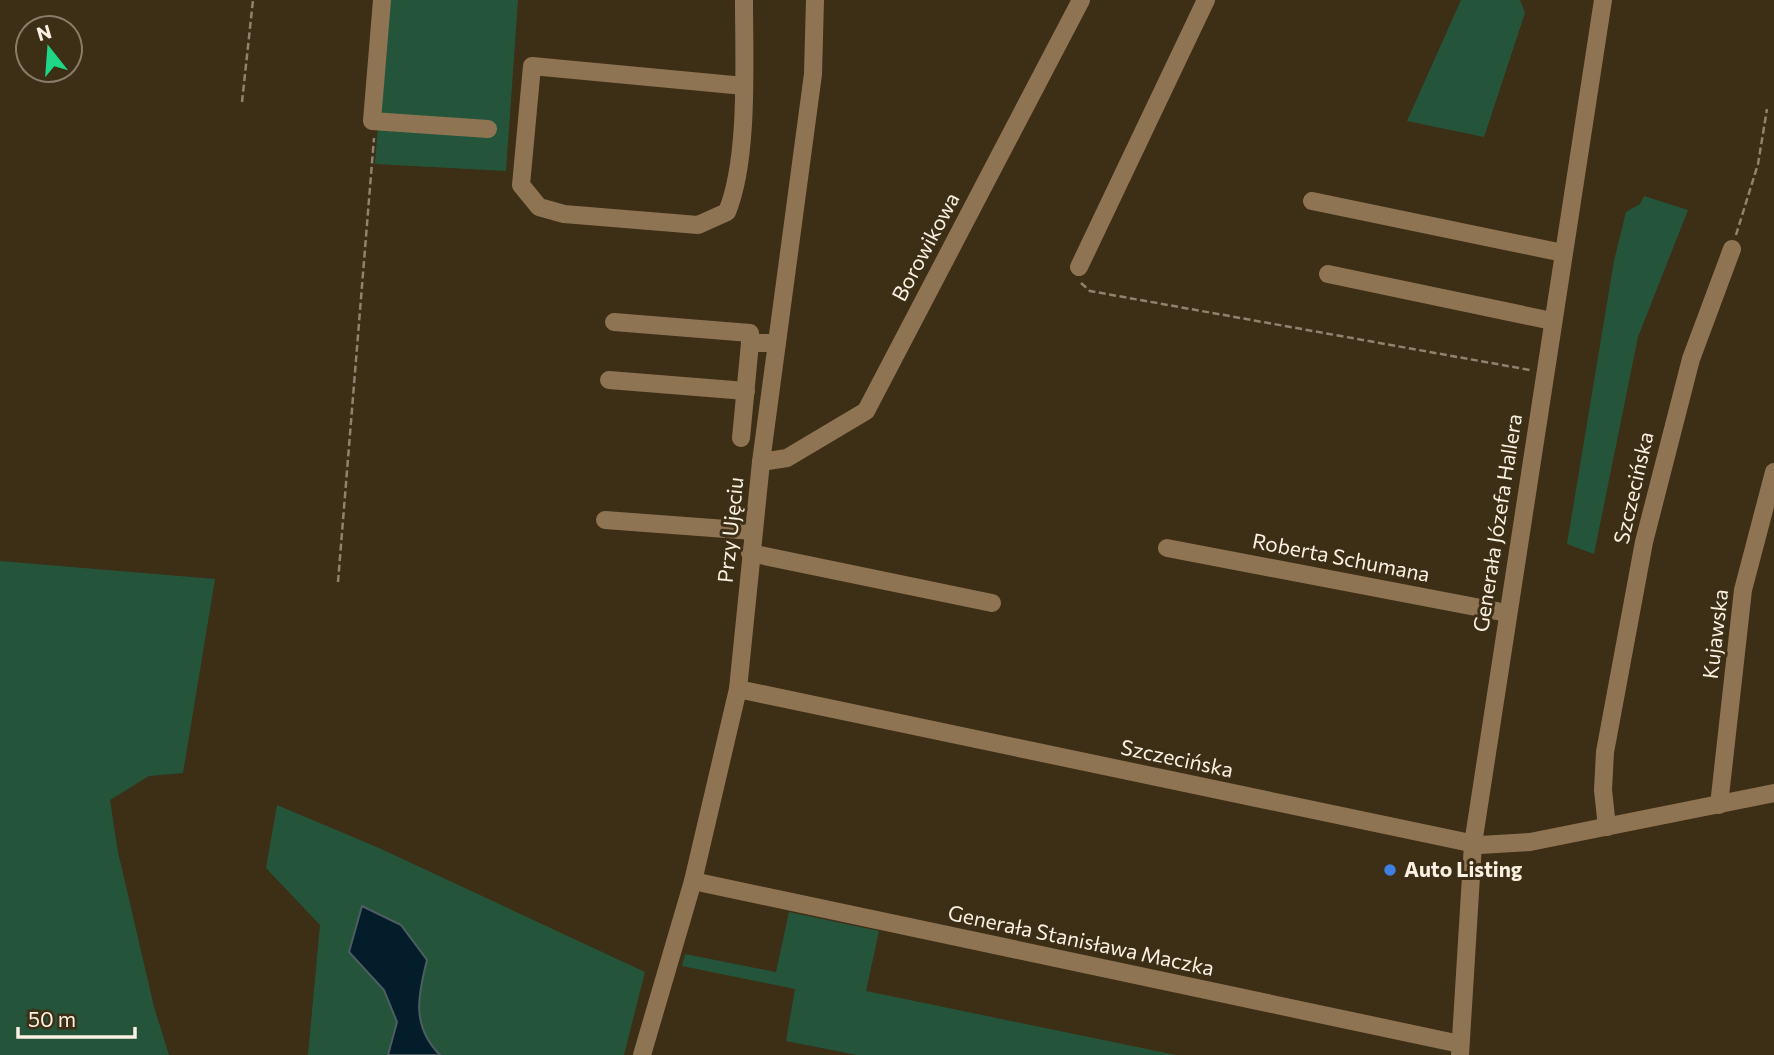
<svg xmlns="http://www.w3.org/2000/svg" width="1774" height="1055" viewBox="0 0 1774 1055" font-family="Commissioner,sans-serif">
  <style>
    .green { fill: #24553b }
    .water { fill: #031d2a; stroke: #4d5d61; stroke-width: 2 }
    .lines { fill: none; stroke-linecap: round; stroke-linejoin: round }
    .path { stroke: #8f836f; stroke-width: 2.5; stroke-dasharray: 7 3.5; stroke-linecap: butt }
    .minor { stroke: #8f7453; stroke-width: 18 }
    .shop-dot { fill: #3f7fe0; stroke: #3d2e16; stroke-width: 2.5 }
    .labels { text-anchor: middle; stroke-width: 6; stroke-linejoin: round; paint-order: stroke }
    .street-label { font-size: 21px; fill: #faf1e2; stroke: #3d2e16 }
    .poi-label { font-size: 21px; font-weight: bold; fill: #faf1e2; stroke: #3d2e16; text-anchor: start }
  </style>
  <rect width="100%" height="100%" fill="#3d2e16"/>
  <g class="green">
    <polygon points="388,0 518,0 506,171 375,164"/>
    <polygon points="1461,0 1520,0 1525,13 1484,137 1407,121"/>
    <polygon points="1644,196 1688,210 1638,337 1594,554 1567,544 1614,261 1626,212 1640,204"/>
    <polygon points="0,561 215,579 183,773 149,776 110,800 118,852 154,1007 169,1055 0,1055"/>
    <polygon points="277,805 379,848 645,972 624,1055 308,1055 320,925 266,868"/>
    <polygon points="789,912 879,931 866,991 1176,1055 857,1055 786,1041 795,989 682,966 685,954 776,972"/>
  </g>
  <path class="water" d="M362,906L401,925L427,960C418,995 411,1026 440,1055H388L397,1022L384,990L349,952Z"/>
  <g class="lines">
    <g class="path">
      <polyline points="242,102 253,0"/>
      <polyline points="1736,235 1758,164 1767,109"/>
      <polyline points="1081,283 1090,291 1530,370"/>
      <polyline points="338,582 374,138"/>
    </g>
    <g class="minor">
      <polyline points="382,0 372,121 488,129"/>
      <path d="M744,86L532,66L521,185L539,207L564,214L698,225L727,212C749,159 744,60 744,0"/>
      <polyline points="1312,201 1563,253"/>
      <polyline points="1079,267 1206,0"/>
      <polyline points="1328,274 1552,321"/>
      <polyline points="614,322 750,333 750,343"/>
      <polyline points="609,380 746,391"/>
      <polyline points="741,438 750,343 777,343"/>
      <polyline points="761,462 787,458 866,411 1081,0"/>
      <polyline points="605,520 753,531"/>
      <polyline points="1167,548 1507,613"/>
      <polyline points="750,553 992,603"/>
      <polyline points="738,689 1480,845 1530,842 1774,793"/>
      <polyline points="1719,805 1743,590 1774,472"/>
      <polyline points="1607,827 1603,790 1605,752 1644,542 1691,359 1732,249"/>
      <polyline points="693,881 1460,1044"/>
      <polyline points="642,1055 693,881 738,689 761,462 813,74 815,0"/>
      <polyline points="1460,1055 1473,844 1603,0"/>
    </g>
  </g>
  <circle class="shop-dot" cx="1390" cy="870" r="7"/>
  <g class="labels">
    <g class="street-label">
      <text transform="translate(926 247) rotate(-62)" y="7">Borowikowa</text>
      <text transform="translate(1634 488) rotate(-77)" y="7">Szczecińska</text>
      <text transform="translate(1498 523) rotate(-81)" y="7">Generała Józefa Hallera</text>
      <text transform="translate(731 530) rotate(-84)" y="7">Przy Ujęciu</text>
      <text transform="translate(1341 558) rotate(11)" y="7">Roberta Schumana</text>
      <text transform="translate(1716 634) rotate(-83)" y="7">Kujawska</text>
      <text transform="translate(1177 759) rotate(12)" y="7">Szczecińska</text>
      <text transform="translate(1081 941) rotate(12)" y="7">Generała Stanisława Maczka</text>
    </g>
    <g class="poi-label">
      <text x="1404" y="877">Auto Listing</text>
    </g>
  </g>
  <g transform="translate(49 49) rotate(343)"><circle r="33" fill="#3d2e16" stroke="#897c68" stroke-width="2"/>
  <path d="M0-5L12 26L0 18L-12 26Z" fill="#1fd887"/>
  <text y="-10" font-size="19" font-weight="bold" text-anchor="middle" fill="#faf1e2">N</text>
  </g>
  <path d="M18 1027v10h117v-10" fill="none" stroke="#faf1e2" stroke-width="3.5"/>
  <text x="28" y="1027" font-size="21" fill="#faf1e2" stroke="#3d2e16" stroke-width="5" paint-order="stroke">50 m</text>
</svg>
